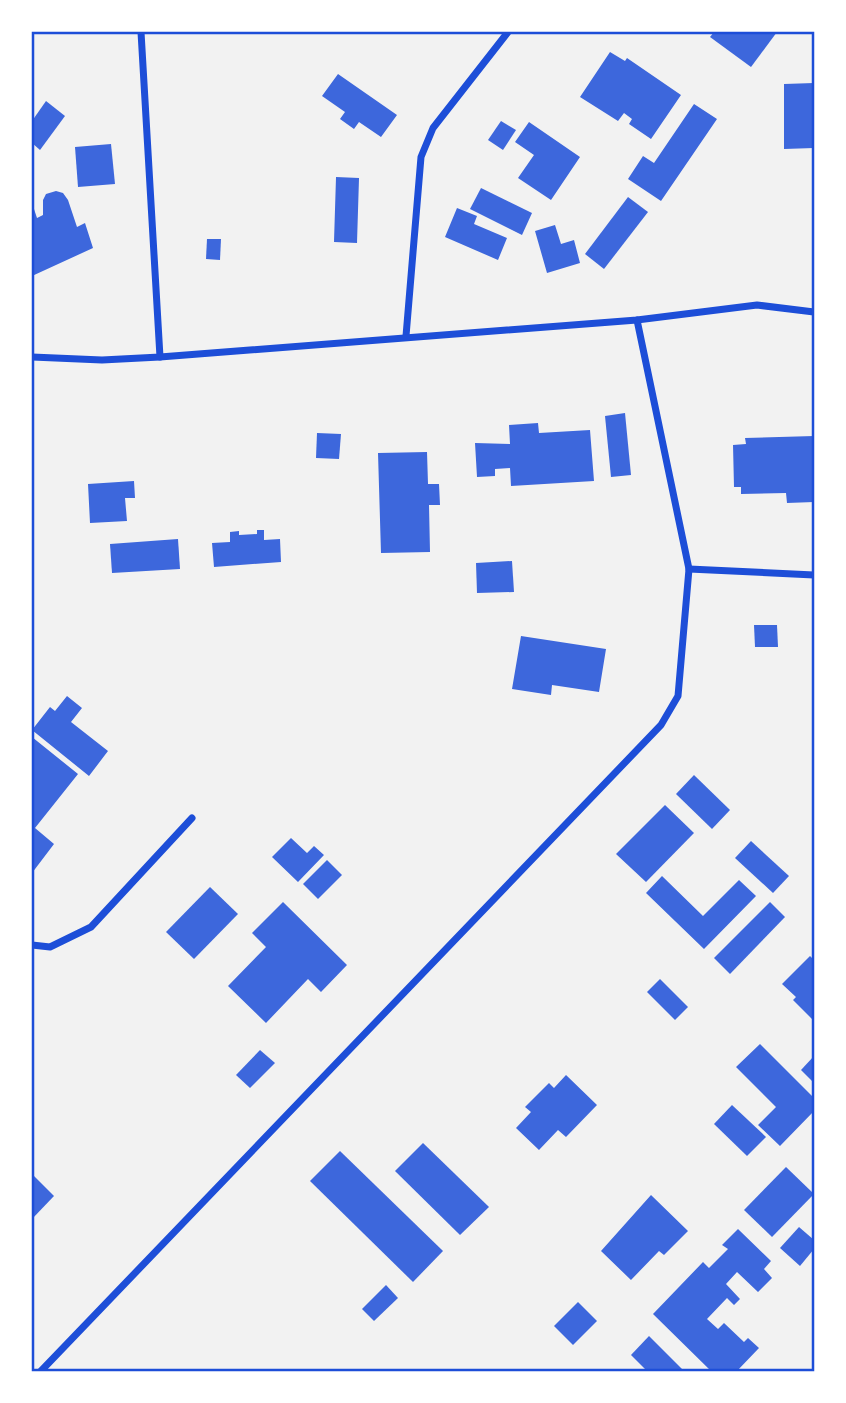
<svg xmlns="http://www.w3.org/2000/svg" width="846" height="1403" viewBox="0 0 846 1403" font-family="Poppins,sans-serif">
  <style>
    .building { fill: #3d67dc }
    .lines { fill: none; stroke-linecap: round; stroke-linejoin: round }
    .minor { stroke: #1d4ed8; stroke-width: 7 }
    .neatline { fill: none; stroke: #1d4ed8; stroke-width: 2.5 }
  </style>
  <rect width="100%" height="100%" fill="#f2f2f2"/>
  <g class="building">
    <polygon points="714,32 777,32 751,67 710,37"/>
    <polygon points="610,52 625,61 627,58 681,95 651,139 629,124 632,119 624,113 618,121 580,97"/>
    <polygon points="338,74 397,115 381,137 359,122 354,129 340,119 345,112 322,96"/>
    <polygon points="814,83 814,148 784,149 784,84"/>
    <polygon points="46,101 65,116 40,150 32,143 32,121"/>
    <polygon points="694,104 717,119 661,201 628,179 643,156 654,163"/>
    <polygon points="501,121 516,130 503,150 488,140"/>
    <polygon points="529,122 580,157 551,200 518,178 534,155 515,142"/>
    <polygon points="111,144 115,184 78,187 75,147"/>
    <polygon points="336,177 359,178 357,243 334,242"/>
    <polygon points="481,188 532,213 522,235 470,209"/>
    <polygon points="56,191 63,193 68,200 77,227 85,223 93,248 32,276 32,210 34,209 37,218 43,215 43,200 46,194"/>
    <polygon points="628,197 648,212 604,269 585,254"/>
    <polygon points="457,208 477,216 474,224 507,238 498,260 445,237"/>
    <polygon points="555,225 561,244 574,240 580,263 547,273 535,231"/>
    <polygon points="207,239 221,239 220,260 206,259"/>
    <polygon points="625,413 631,475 611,477 605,416"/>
    <polygon points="538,423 539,433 590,430 594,481 511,486 510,468 495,469 495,476 477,477 475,443 510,444 509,425"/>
    <polygon points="317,433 341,434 339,459 316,458"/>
    <polygon points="814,436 814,502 787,503 786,493 741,494 741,487 734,487 733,445 746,444 745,438"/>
    <polygon points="427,452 428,484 439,484 440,505 429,505 430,552 381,553 378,453"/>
    <polygon points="134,481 135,498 125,498 127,521 90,523 88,484"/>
    <polygon points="257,530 264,530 264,540 280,539 281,562 214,567 212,543 230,542 230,532 239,531 239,535 257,534"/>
    <polygon points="178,539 180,569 112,573 110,544"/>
    <polygon points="512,561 514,592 477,593 476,563"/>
    <polygon points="754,625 777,625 778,647 755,647"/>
    <polygon points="521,636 606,649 599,692 552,685 551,695 512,689"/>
    <polygon points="67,696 82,708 71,722 108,751 89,776 32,730 50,707 55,711"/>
    <polygon points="32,737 78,774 35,828 54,844 32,873"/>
    <polygon points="694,775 730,810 712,829 676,794"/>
    <polygon points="665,805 694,833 646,882 616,854"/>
    <polygon points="291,838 307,853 314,846 324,855 298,882 272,857"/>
    <polygon points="751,841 789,876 773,893 735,858"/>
    <polygon points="327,860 342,875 318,899 303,884"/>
    <polygon points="662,876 703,916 739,880 756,896 704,949 646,893"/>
    <polygon points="210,887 238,914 194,959 166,932"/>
    <polygon points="283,902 347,965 321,992 308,979 266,1023 228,986 266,947 252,933"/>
    <polygon points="770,902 785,917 730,974 714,958"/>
    <polygon points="810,956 814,960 814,1021 793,1000 796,997 782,984"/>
    <polygon points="660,979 688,1007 675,1020 647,992"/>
    <polygon points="760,1044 814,1098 814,1111 780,1146 758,1125 776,1107 736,1067"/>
    <polygon points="260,1050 275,1063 250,1088 236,1075"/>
    <polygon points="814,1056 814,1083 801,1070"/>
    <polygon points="566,1075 597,1105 566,1137 558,1130 539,1150 516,1128 531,1112 525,1107 549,1083 554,1088"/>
    <polygon points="732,1105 766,1137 747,1156 714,1124"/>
    <polygon points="423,1143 489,1207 460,1235 395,1171"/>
    <polygon points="340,1151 443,1251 413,1282 310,1181"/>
    <polygon points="786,1167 814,1194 772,1237 744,1210"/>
    <polygon points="32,1174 54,1196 32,1219"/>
    <polygon points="651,1195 688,1231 664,1255 659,1251 631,1280 601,1251"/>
    <polygon points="799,1227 814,1240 814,1249 800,1266 780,1248"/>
    <polygon points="738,1229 771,1261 764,1269 772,1278 758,1292 737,1272 726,1284 740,1299 734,1305 727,1298 707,1319 718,1329 724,1323 744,1342 748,1338 759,1348 736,1372 712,1372 653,1314 703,1262 709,1268 728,1249 722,1245"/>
    <polygon points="386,1285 398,1298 374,1321 362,1309"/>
    <polygon points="578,1302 597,1321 573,1345 554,1326"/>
    <polygon points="649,1336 685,1372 648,1372 631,1355"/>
  </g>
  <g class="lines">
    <g class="minor">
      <polyline points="141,32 160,357"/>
      <polyline points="406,336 421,157 433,128 508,32"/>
      <polyline points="32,357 102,360 160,357 637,320 757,305 814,312"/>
      <polyline points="689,569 814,575"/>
      <polyline points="32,945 50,947 91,927 192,818"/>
      <polyline points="40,1372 661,725 678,696 689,569 637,320"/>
    </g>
  </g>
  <rect width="846" height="1403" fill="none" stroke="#ffffff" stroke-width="66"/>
  <rect x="33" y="33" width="780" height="1337" class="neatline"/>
</svg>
